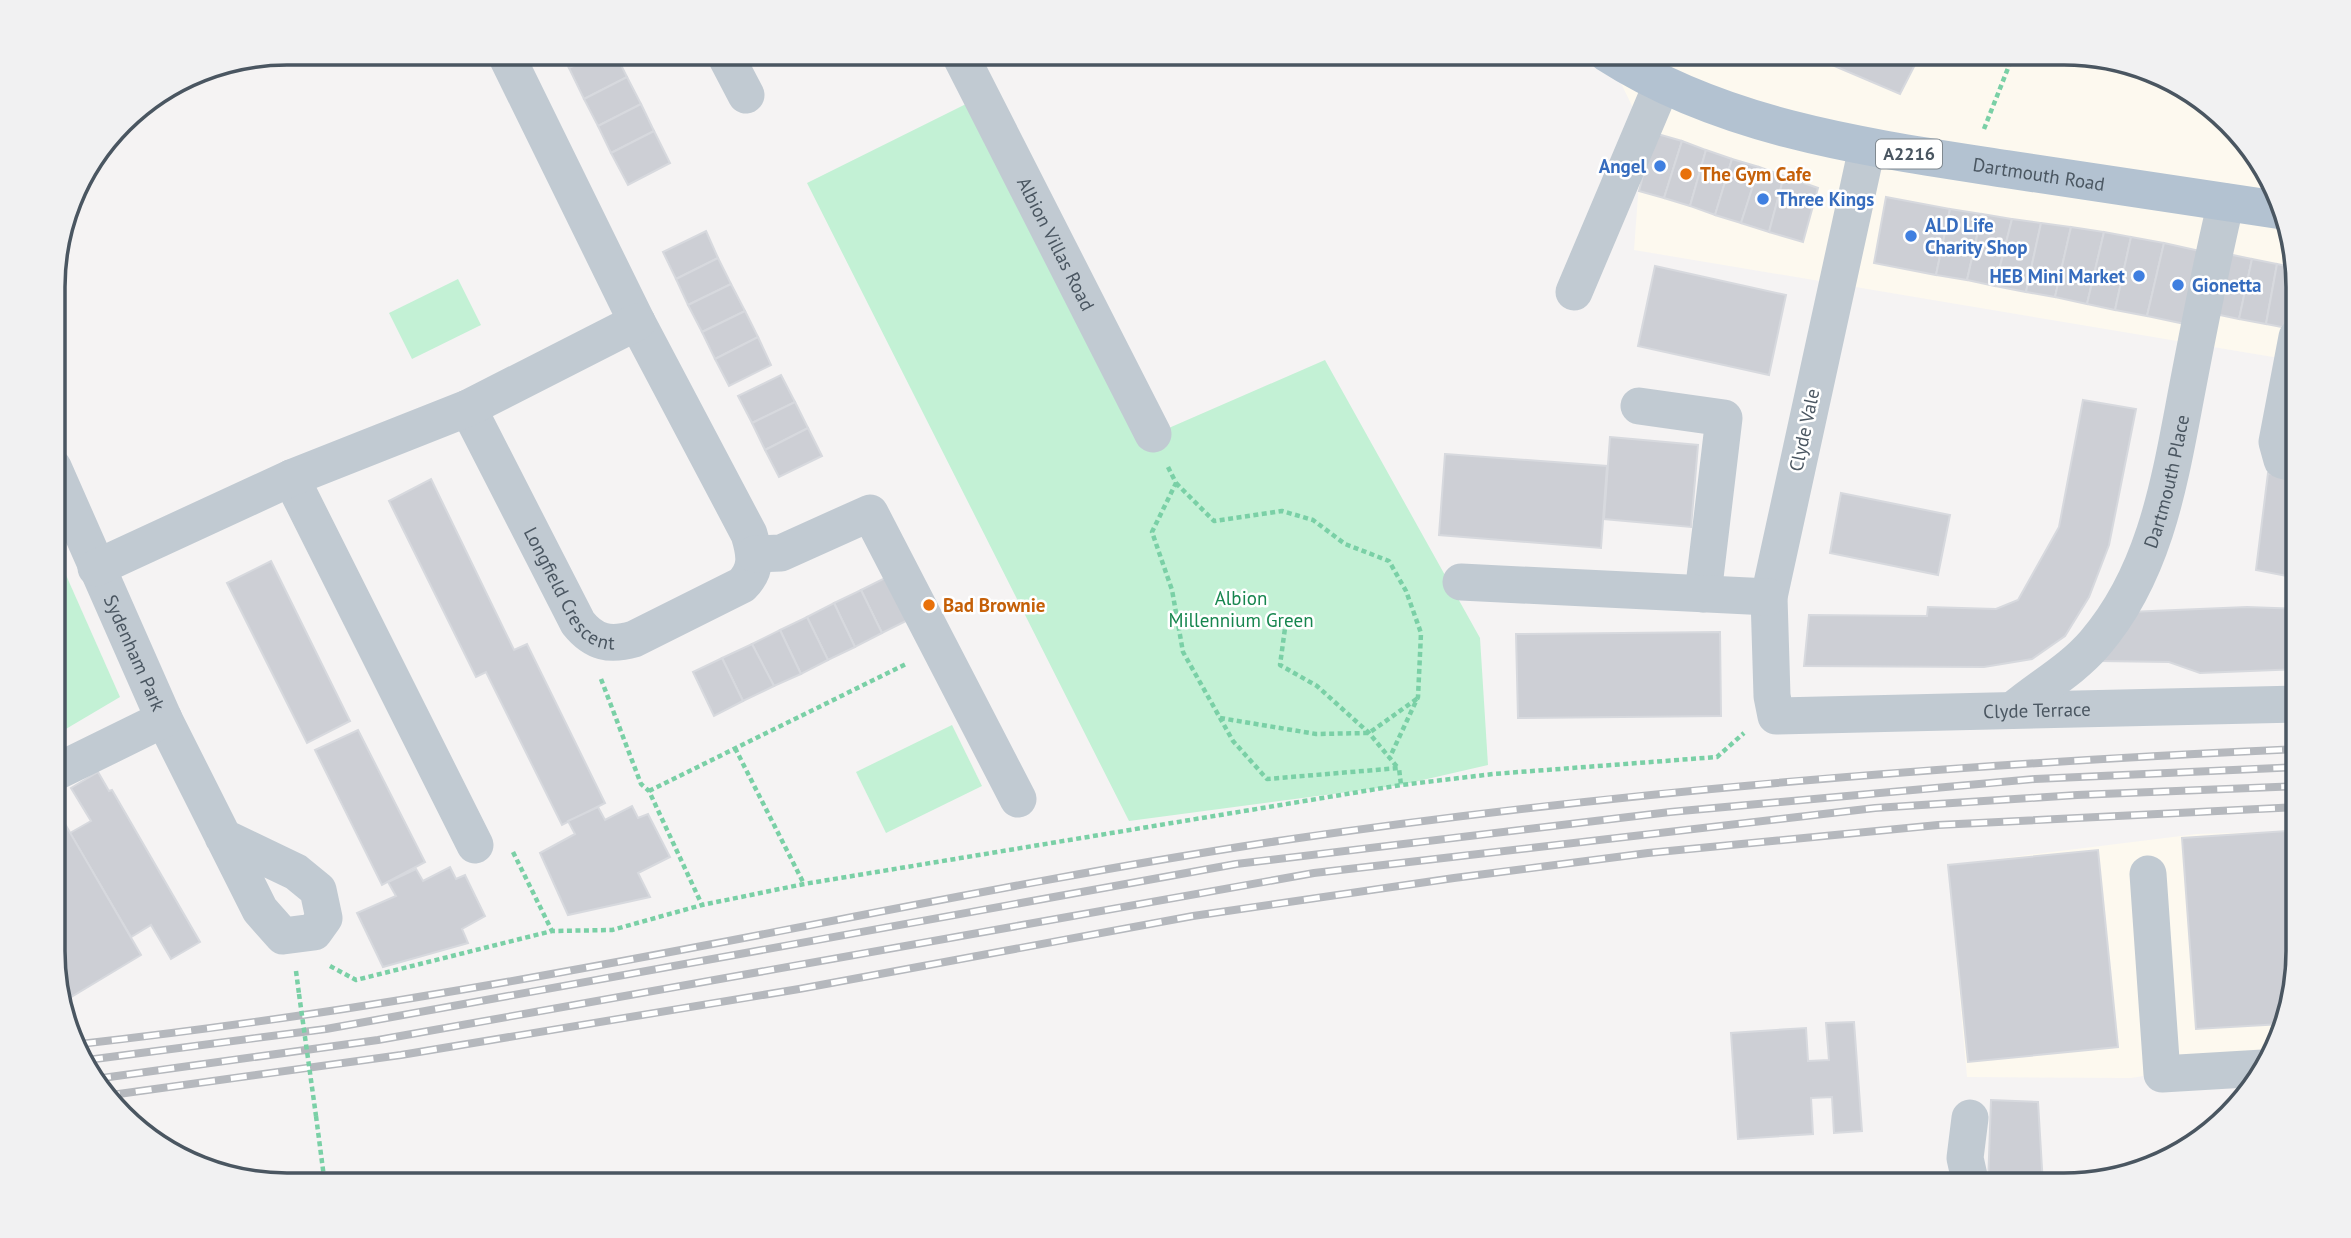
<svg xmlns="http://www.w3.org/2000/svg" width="2351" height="1238" viewBox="0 0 2351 1238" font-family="'PT Sans',sans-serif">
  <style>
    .commercial { fill: #fdf9ef }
    .green { fill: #c3f1d5 }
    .building { fill: #cdcfd5; stroke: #d7d9de; stroke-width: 2 }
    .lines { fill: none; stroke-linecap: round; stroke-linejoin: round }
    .path { stroke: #7ad0a6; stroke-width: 4.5; stroke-dasharray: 5 3.5; stroke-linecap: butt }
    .minor { stroke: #c1cad2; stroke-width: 37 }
    .major { stroke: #b3c2d1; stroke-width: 38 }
    .rail-casing { stroke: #b5b8bd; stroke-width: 8 }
    .rail { stroke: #fff; stroke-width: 5; stroke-dasharray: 16; stroke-linecap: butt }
    .path-bridge { stroke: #7ad0a6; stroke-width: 4.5; stroke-dasharray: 5 3.5; stroke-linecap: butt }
    .shop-dot { fill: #3f7fe0; stroke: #fff; stroke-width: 2.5 }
    .food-dot { fill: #e8710a; stroke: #fff; stroke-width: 2.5 }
    .labels { text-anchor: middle; stroke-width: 5; stroke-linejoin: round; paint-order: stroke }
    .shield { fill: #fff; stroke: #808990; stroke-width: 2 }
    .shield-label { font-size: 18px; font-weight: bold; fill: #4a5661 }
    .shop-label { font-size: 19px; font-weight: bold; fill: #366cbe; stroke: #fff; text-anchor: start }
    .food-label { font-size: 19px; font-weight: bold; fill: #c56008; stroke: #fff; text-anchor: start }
    .street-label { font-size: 19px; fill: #4a5661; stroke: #fff }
    .park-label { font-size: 19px; fill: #17864f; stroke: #fff }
    .rim { fill: none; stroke: #4a5661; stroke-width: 3.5 }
  </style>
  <rect width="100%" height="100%" fill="#f5f3f3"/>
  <g class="commercial">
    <polygon points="1612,53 2065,53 2168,77 2259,156 2297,256 2297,361 1634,250 1643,128 1609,59"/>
    <polygon points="2298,831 2298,952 2274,1055 2131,1078 1967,1077 1948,865 2197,834"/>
  </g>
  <g class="green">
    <polygon points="966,104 1139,441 1325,360 1480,638 1488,765 1401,785 1129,821 807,183"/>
    <polygon points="458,279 481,325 412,359 389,313"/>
    <polygon points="54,548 120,697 54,736"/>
    <polygon points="952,725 982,786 886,833 856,772"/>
  </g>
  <g class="building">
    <polygon points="561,53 600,53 569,68"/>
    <polygon points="600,53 615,53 627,77 584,99 569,68"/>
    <polygon points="1804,53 1921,53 1900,94"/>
    <polygon points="627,77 641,104 598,126 584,99"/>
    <polygon points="641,104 654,131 611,153 598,126"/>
    <polygon points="654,131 670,163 628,185 611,153"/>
    <polygon points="1654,133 1682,141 1664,198 1639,191"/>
    <polygon points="1682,141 1706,150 1690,206 1664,198"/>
    <polygon points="1706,150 1732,159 1715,215 1690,206"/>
    <polygon points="1732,159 1759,167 1741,223 1715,215"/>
    <polygon points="1759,167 1784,176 1769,232 1741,223"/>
    <polygon points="1784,176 1818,188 1803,242 1769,232"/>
    <polygon points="1886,197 1950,209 1936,275 1874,263"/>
    <polygon points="1950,209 1982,214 1967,280 1936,275"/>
    <polygon points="1982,214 2012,219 1995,286 1967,280"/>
    <polygon points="2012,219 2041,223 2026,292 1995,286"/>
    <polygon points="2041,223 2071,227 2055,297 2026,292"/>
    <polygon points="2071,227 2104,232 2087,304 2055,297"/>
    <polygon points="706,231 718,258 676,279 663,252"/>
    <polygon points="2104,232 2131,237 2115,310 2087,304"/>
    <polygon points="2131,237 2164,243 2147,316 2115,310"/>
    <polygon points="2164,243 2213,254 2185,324 2147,316"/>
    <polygon points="2228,254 2252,259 2239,319 2215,314"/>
    <polygon points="718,258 731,284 688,305 676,279"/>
    <polygon points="2252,259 2277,264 2266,324 2239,319"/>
    <polygon points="2277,264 2297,268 2297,303 2292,329 2266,324"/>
    <polygon points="1655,266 1786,295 1769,375 1638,346"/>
    <polygon points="731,284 745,311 702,332 688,305"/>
    <polygon points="745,311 758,337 715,359 702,332"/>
    <polygon points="758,337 771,365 729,386 715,359"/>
    <polygon points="781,375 795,402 752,423 738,396"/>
    <polygon points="2083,400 2136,409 2109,545 2089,597 2065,636 2032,659 1984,667 1804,666 1809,615 1927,616 1928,607 1996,609 2018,600 2059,527"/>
    <polygon points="795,402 808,428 765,450 752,423"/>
    <polygon points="808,428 822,456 779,477 765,450"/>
    <polygon points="1610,437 1698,445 1691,527 1604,519"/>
    <polygon points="1445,454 1607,466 1601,548 1439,535"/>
    <polygon points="2268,473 2297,480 2297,578 2256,570"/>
    <polygon points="431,479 514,650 527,644 605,803 562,825 486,672 476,677 389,501"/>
    <polygon points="1841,493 1950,515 1938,575 1830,553"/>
    <polygon points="271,561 350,721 307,743 227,583"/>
    <polygon points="893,574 914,617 882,633 861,590"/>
    <polygon points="861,590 882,633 855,647 834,603"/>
    <polygon points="834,603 855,647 828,660 807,617"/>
    <polygon points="2247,607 2298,609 2298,669 2200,673 2169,662 2101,661 2129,612"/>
    <polygon points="807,617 828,660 801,674 780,630"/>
    <polygon points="780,630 801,674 774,686 752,644"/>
    <polygon points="1720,632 1721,716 1518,718 1516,634"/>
    <polygon points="752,644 774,686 743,701 722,658"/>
    <polygon points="722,658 743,701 714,716 693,672"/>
    <polygon points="358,730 425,862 382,885 315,750"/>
    <polygon points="98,772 109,791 112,790 200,942 171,959 151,925 131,937 70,833 91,821 71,788"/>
    <polygon points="54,805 141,955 71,997 55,969"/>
    <polygon points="632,806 638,818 648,814 670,857 638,873 650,897 568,915 540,853 575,834 568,821 598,807 605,820"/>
    <polygon points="2287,831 2296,962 2282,1024 2196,1029 2182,838"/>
    <polygon points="2098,850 2118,1047 1968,1062 1948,865"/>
    <polygon points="450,867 456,879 465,875 485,916 462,929 468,943 383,967 357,913 396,896 388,882 416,869 423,881"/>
    <polygon points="1854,1022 1862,1131 1834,1133 1832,1097 1811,1098 1813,1134 1738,1139 1731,1033 1806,1028 1808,1061 1829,1060 1826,1023"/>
    <polygon points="1991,1100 2038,1102 2043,1185 1988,1185"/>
  </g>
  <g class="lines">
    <g class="path">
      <polyline points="1984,129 2014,53"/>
      <polyline points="1168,467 1176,483 1152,532 1172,590 1183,652 1233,741 1267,779 1399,768 1401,785"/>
      <polyline points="1176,483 1214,521 1282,511 1313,520 1345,544 1389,561 1406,591 1421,633 1418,697 1389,759"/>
      <polyline points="1286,621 1280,665 1317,686 1369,733 1398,768"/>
      <polyline points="601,679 641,784 649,791 702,905"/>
      <polyline points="1220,718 1316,734 1369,733 1418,698"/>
      <polyline points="735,748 804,884"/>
      <polyline points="649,791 906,664"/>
      <polyline points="513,852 552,931"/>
      <polyline points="330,966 356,980 552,931 612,930 702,905 804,884 1401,785 1493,774 1717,757 1744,733"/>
      <polyline points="296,971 299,994"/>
      <polyline points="316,1116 325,1185"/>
    </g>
    <g class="minor">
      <polyline points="724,53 746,95"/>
      <path id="s1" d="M959,53L1153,434"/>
      <path id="s2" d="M1867,148L1769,597L1772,696L1776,716L2298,704"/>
      <polyline points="1574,292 1662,84"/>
      <polyline points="2297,337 2277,442 2282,460 2297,464"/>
      <polyline points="1639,406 1724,418 1703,594"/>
      <path id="s3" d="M468,408L578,623C594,643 610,646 634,639L742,585C758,569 755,554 749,534L637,322L505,53"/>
      <path id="s4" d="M53,467L164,719L260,910L283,936L314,932L324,918L318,890L296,872L223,837"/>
      <polyline points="291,478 475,845"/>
      <polyline points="755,554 781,553 870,513 1018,799"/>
      <polyline points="96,568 291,478 468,408 637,322"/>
      <polyline points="1461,582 1769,597"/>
      <path id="s5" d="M2013,710C2040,687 2071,671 2095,643C2156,572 2170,479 2187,390C2199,327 2211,265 2226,202"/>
      <polyline points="54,773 164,719"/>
      <polyline points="2148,874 2162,1074 2263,1068"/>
      <polyline points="1970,1118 1965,1158 1971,1185"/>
    </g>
    <path class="major" id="s6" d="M1607,53C1725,129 1870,148 2006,169C2097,183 2188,197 2279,210"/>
    <g class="rail-casing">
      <g id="rail">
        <path d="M80,1044C203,1030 326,1013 448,992C725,946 1000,883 1278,841C1617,791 1956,764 2298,749"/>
        <polyline points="87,1060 326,1029 1236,864 1670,812 2035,779 2298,767"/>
        <polyline points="95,1079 378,1040 1314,873 1875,808 2077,795 2298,786"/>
        <polyline points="104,1096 401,1055 799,989 1193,916 1454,878 1648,853 1938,825 2298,807"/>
      </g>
    </g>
    <use href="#rail" class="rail"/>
    <polyline class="path-bridge" points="299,994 316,1116"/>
  </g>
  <g class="shop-dot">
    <circle cx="1660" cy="166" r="7"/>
    <circle cx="1763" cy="199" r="7"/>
    <circle cx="1911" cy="236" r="7"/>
    <circle cx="2139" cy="276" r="7"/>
    <circle cx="2178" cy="285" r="7"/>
  </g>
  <g class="food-dot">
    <circle cx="1686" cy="174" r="7"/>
    <circle cx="929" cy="605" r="7"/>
  </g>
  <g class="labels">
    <rect class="shield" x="1876" y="139.5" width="66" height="29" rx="5"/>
    <g class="shield-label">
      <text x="1909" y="160">A2216</text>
    </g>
    <g class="shop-label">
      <text x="1646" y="173" text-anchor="end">Angel</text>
      <text x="1777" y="206">Three Kings</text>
      <text x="1925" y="232">ALD Life<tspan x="1925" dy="22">Charity Shop</tspan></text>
      <text x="2125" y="283" text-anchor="end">HEB Mini Market</text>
      <text x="2192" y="292">Gionetta</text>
    </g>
    <g class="food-label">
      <text x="1700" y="181">The Gym Cafe</text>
      <text x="943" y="612">Bad Brownie</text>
    </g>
    <g class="street-label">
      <text dy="7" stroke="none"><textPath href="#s6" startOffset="452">Dartmouth Road</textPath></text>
      <text dy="7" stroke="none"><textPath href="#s1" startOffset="214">Albion Villas Road</textPath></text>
      <text transform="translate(1804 430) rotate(-78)" y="7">Clyde Vale</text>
      <text dy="7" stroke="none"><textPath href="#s5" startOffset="285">Dartmouth Place</textPath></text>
      <text dy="7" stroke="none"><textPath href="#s3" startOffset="210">Longfield Crescent</textPath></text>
      <text dy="7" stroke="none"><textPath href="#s4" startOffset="203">Sydenham Park</textPath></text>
      <text dy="7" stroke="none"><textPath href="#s2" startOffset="840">Clyde Terrace</textPath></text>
    </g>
    <g class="park-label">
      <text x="1241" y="605">Albion<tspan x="1241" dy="22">Millennium Green</tspan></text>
    </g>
  </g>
  <path d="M0 0H2351V1238H0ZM287 65H2064A222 222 0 0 1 2286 287V951A222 222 0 0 1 2064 1173H287A222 222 0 0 1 65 951V287A222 222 0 0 1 287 65Z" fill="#f1f1f2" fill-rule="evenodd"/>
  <path class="rim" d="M287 65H2064A222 222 0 0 1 2286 287V951A222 222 0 0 1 2064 1173H287A222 222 0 0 1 65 951V287A222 222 0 0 1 287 65Z"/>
</svg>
